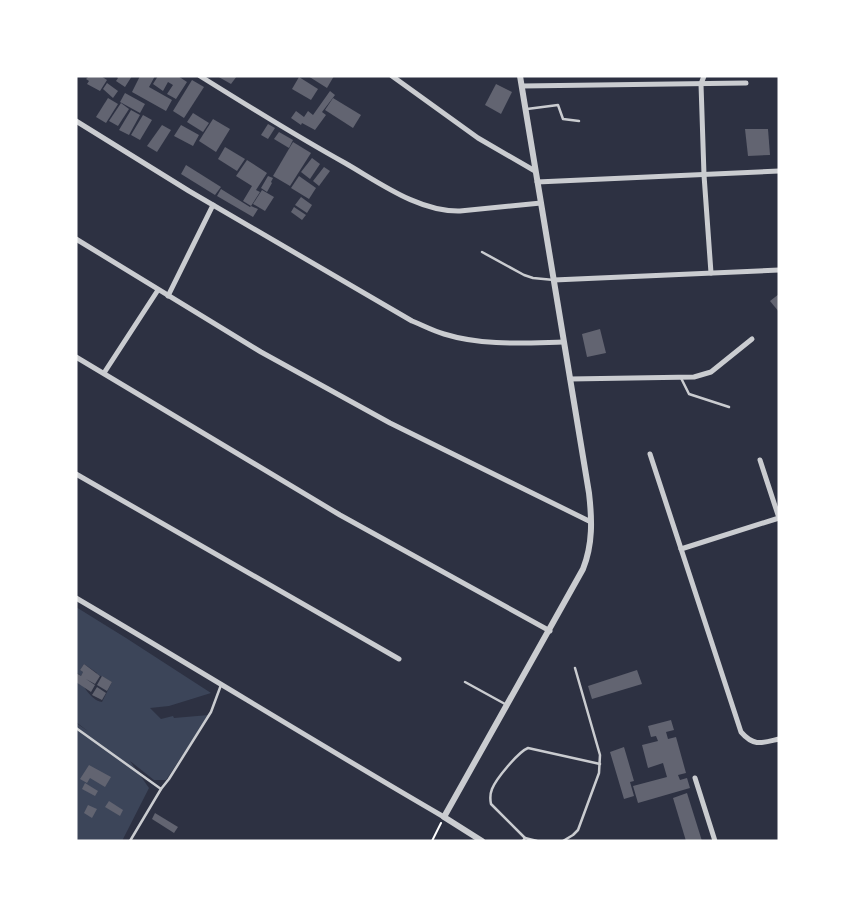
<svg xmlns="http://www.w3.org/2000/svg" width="855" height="917" viewBox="0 0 855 917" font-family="'Sofia Sans Condensed',sans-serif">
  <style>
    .green { fill: #3c4559 }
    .building { fill: #626471 }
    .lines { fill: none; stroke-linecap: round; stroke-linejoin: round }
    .path { stroke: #fff; stroke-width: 2 }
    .service { stroke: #caccd0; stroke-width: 2.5 }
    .minor { stroke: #caccd0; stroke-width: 5 }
    .tertiary { stroke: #caccd0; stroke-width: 6 }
  </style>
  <rect width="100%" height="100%" fill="#2d3142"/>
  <path class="green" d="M76,607L126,638L211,693L169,706L150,708L161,719L173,716L174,718L209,715L166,780H154L130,761L149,788L122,841H76V723L89,732L76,722V676C84,685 90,700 102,702L112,682L97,674V673L84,664L80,670L83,672L81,676L76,672Z"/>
  <g class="building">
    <polygon points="89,76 101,76 107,80 100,91 87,84 89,81 86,79"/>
    <polygon points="116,76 132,76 125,87 116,81 118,78"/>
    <polygon points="140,76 155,76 149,87 172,100 166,111 132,92"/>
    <polygon points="158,76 178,76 187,82 176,99 167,94 173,85 168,82 163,91 153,84"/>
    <polygon points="217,76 237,76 231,84"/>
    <polygon points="308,76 334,76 327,88"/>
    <polygon points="299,77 318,89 311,100 292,89"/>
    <polygon points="192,80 204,87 184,118 173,111"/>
    <polygon points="107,83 118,91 113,98 103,89"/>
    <polygon points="496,84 512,92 501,114 485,105"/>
    <polygon points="330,91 335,95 322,112 326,115 315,130 302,123 301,125 291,118 296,111 304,117 308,111 313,115"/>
    <polygon points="125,93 145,104 140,113 120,102"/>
    <polygon points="108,98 118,104 106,123 96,117"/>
    <polygon points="333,98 361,115 353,128 325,110"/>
    <polygon points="121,103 129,109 118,126 109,121"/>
    <polygon points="131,110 140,115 129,135 119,130"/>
    <polygon points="193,113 209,123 203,132 187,122"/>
    <polygon points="143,115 152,120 140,140 131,135"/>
    <polygon points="213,119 230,129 216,152 199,141"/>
    <polygon points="268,124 275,128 268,139 261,135"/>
    <polygon points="162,125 171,130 157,152 147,146"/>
    <polygon points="181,125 199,135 193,146 174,136"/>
    <polygon points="745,129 768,129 770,155 748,156"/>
    <polygon points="279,132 293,140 289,148 274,139"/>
    <polygon points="293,142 311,153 290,186 273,176"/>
    <polygon points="225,147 245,159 237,171 218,159"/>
    <polygon points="312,158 320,164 310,179 301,172"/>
    <polygon points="247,160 267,173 256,190 260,192 251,206 243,201 252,186 236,176"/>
    <polygon points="186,165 221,187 215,195 181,174"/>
    <polygon points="324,167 330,171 319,186 313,181"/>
    <polygon points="268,176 273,178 271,182 272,183 267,192 261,188"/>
    <polygon points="299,176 316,188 309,199 291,188"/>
    <polygon points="221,189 250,207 251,206 258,209 253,217 217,196"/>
    <polygon points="262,190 274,197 265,211 253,204"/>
    <polygon points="301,197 312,205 307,213 295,205"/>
    <polygon points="294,207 306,215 302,220 291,212"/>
    <polygon points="779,294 779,312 770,301"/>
    <polygon points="600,329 606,353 587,357 582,334"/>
    <polygon points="84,664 100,676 95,684 86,679 95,685 91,692 76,682 76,673 81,676 83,672 80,670"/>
    <polygon points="637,670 642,684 592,699 588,686"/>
    <polygon points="102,676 112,682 107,691 97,685"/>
    <polygon points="97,687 106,693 102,700 92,695"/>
    <polygon points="671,720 674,730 666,732 668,739 676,737 686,773 678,775 680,780 687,778 690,788 638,803 633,786 667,777 663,763 648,768 642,745 658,741 656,736 651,737 648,726"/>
    <polygon points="624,747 634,781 630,782 634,796 624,799 610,752"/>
    <polygon points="89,765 111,777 105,787 90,778 87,783 80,779"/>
    <polygon points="85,783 98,791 95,796 82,789"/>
    <polygon points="687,793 702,841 686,841 673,798"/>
    <polygon points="109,801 123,810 120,816 105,807"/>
    <polygon points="88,805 97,809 92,818 84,813"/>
    <polygon points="155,813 178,827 174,833 152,819"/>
  </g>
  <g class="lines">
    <polyline class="path" points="432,841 441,823"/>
    <g class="service">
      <polyline points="527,109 558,105 563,119 579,121"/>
      <polyline points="482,252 524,275 533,278 554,280"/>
      <polyline points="681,378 689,394 729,407"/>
      <polyline points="465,682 505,704"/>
      <polyline points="76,728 161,789 169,779 211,712 221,685"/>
      <path d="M525,838L491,804C490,799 490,794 492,789C496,779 518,752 528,748L600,764"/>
      <polyline points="130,841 161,789"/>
      <polyline points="523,841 525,838 537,841"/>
      <polyline points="563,841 573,835 578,830 599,773 600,755 575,668"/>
    </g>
    <g class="minor">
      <path d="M200,76C248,106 296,136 345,163C380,183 419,212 460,211L541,203"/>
      <polyline points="392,76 478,138 535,171"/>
      <polyline points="704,76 701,84 704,175 711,273"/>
      <polyline points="522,86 746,83"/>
      <path d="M76,121L189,191L412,321C422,325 433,331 444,334C483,346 523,343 563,342"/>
      <polyline points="537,182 779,171"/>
      <polyline points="76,239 261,352 390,423 591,522"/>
      <polyline points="554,280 779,270"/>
      <polyline points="168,296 213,205"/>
      <polyline points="76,357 340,515 550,631"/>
      <polyline points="104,373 158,290"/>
      <polyline points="570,379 694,377 711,372 752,339"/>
      <path d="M650,454L741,732C754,747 762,743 779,739"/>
      <polyline points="760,460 779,518"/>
      <polyline points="76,474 399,659"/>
      <polyline points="681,549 779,518"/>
      <path d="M76,598C199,670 320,745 444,817"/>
      <polyline points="695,778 715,841"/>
    </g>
    <path class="tertiary" d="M482,841L444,817L583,569C593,544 592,519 589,493L520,76"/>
  </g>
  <rect width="855" height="917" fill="none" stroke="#ffffff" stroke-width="155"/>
</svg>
